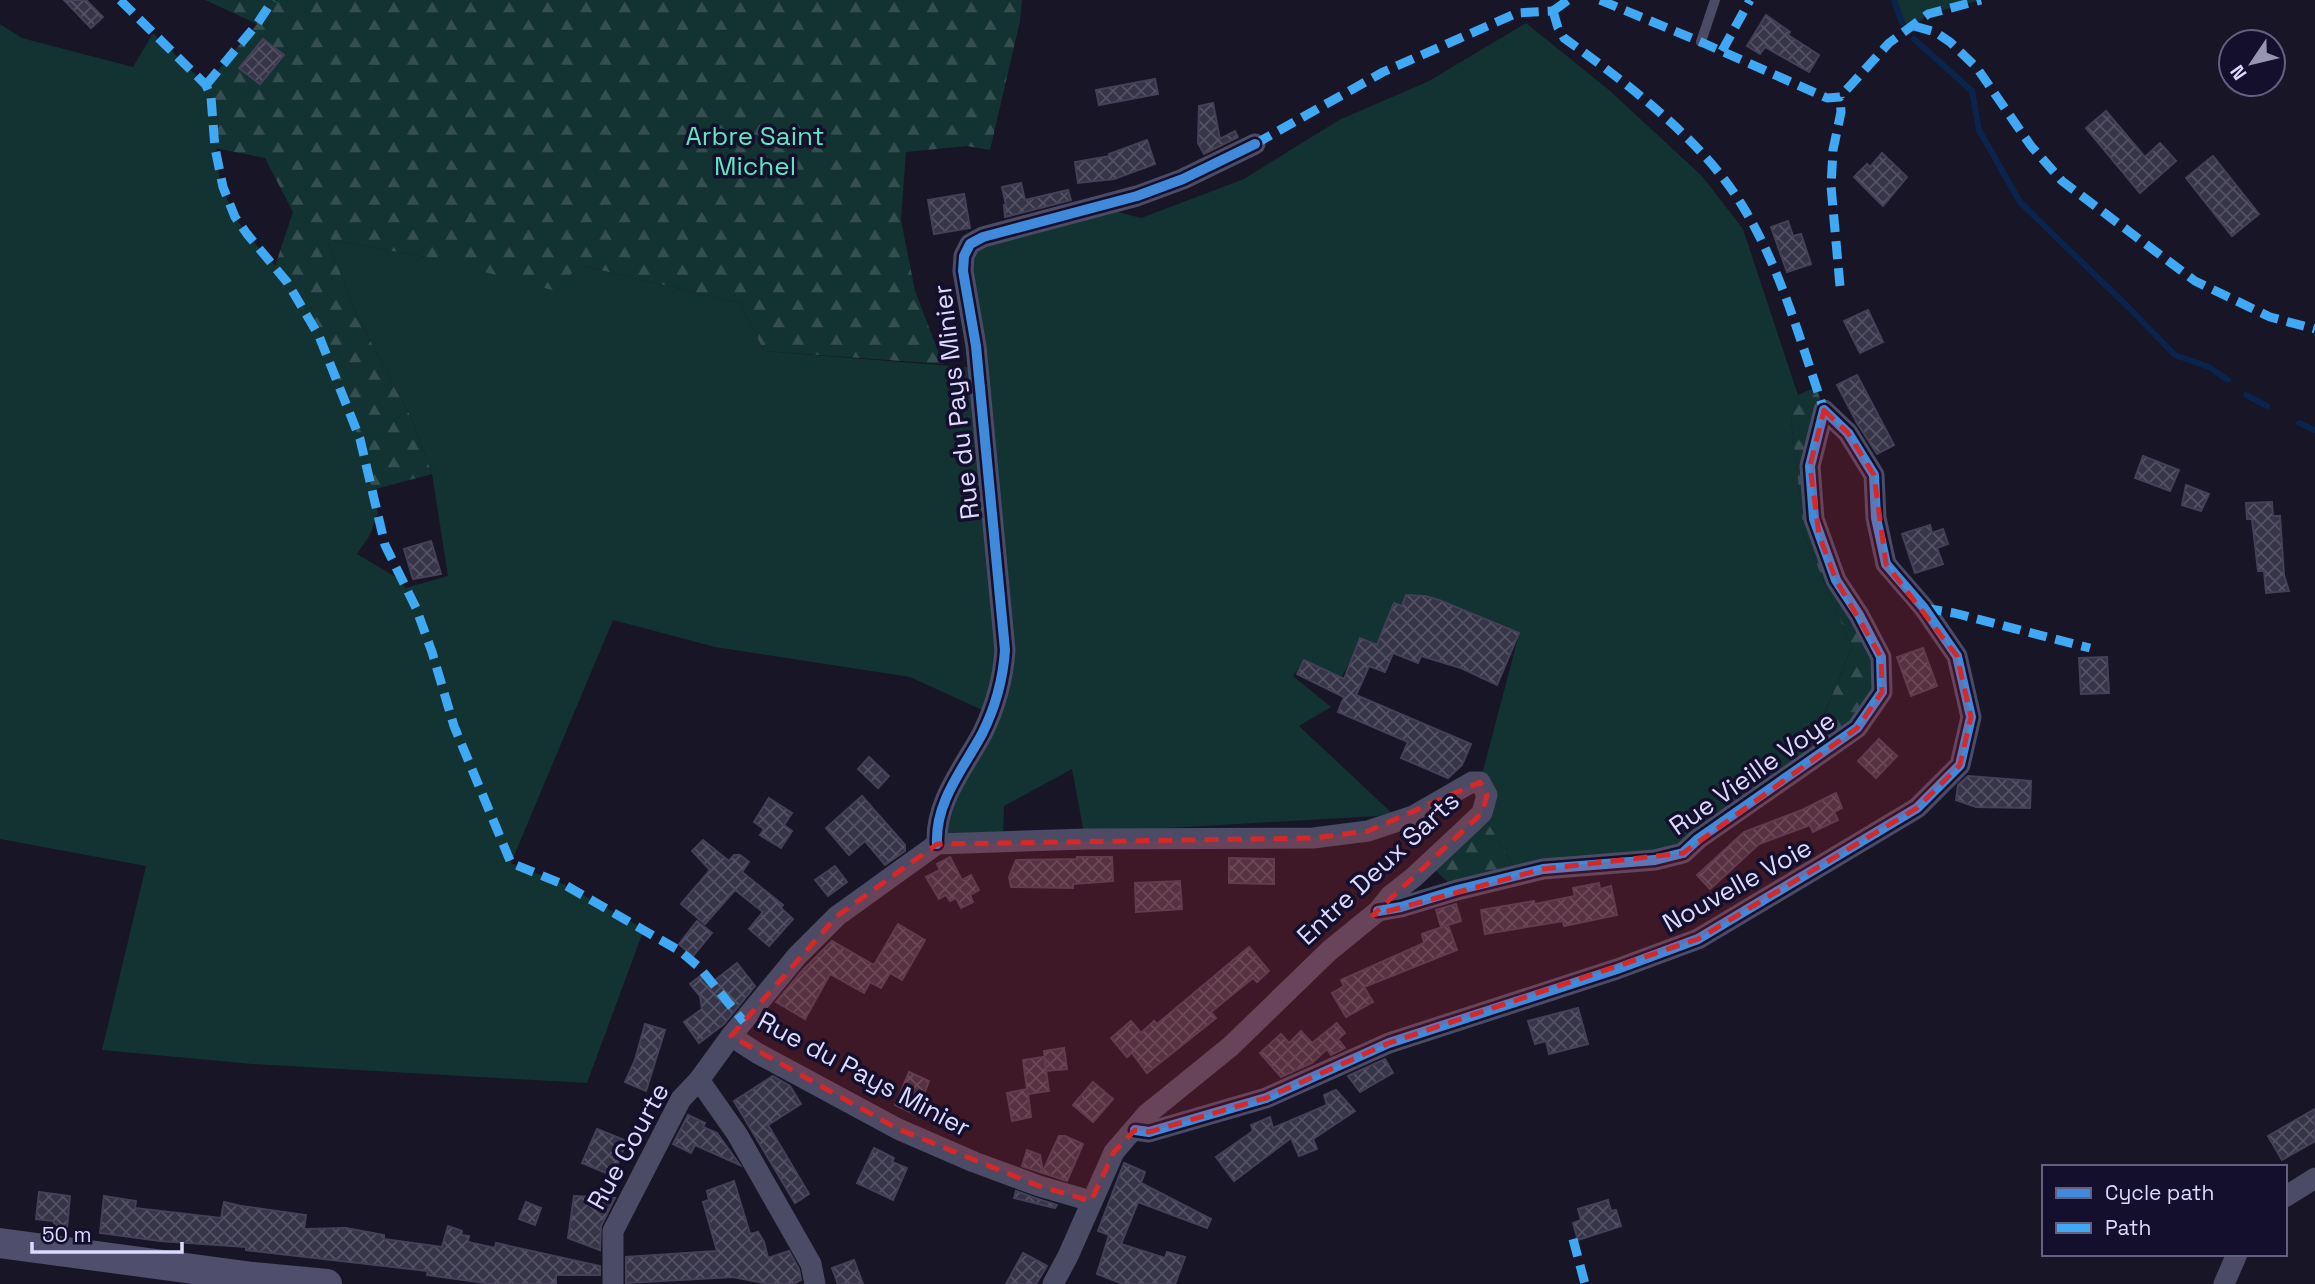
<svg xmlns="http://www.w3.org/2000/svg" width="2315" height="1284" viewBox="0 0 2315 1284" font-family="'Space Grotesk',sans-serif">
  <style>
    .grass { fill: #133232 }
    .forest { fill: url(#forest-firs) }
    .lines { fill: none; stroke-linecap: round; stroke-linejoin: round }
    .stream { stroke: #0a244d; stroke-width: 6 }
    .building { fill: url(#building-cross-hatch); stroke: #454058; stroke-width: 2 }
    .lane { stroke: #4b4b66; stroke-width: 10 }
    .street { stroke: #4b4b66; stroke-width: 21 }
    .secondary { stroke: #4f4e6c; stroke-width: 30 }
    .quiet { stroke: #3fa9f5; stroke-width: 9; stroke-dasharray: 18 9; stroke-linecap: butt }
    .cycleway-casing { stroke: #140f2c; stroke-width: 15 }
    .cycleway { stroke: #408adc; stroke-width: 10 }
    .marked { fill: #d62828; fill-opacity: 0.2; stroke: #d62828; stroke-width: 5; stroke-dasharray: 14 9; stroke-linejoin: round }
    .labels { text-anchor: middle; stroke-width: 7; stroke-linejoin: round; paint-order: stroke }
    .park-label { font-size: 26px; fill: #5de8c2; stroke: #140f2c }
    .street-label { font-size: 26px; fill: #dddaff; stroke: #140f2c }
  </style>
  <defs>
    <pattern id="forest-firs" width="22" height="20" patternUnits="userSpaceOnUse" patternTransform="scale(1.75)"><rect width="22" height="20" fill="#133232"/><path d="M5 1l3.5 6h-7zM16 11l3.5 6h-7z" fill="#354f51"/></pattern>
    <pattern id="building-cross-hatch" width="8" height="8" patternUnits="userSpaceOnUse" patternTransform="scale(1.75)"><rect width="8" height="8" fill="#363447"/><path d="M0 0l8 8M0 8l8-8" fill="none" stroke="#535163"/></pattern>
  </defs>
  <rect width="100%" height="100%" fill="#181526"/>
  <g class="grass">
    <polygon points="1895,0 1981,0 1928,14 1914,26 1902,23"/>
    <polygon points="1526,23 1609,90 1702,176 1743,229 1798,395 1791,419 1804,535 1852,647 1814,738 1819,754 1683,853 1519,875 1482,813 1480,782 1519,634 1439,600 1425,596 1406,595 1402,606 1394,603 1377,645 1360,639 1350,662 1341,678 1304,660 1293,676 1331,707 1299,726 1394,815 1084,833 1072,769 1004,806 1003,834 952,839 942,826 993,715 910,677 715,647 613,620 511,863 565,885 644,929 587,1083 252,1064 102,1050 146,866 0,839 0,24 22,38 133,67 153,33 206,85 211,97 219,175 227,199 235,217 247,234 275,266 299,300 319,336 351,412 360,439 378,513 370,535 357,554 401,580 405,588 448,576 432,474 412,419 357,316 327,239 436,259 579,265 740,303 764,351 977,368 970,244 1099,207 1141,218 1244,179 1339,120 1429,81"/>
  </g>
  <g class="forest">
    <path d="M205,0H1022L1020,21L990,150L967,146L906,152L901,220L915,291L943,364L764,351L740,303L579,265L556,291L436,259L327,239L357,316L412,419L432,474L372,490C353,406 324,336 275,266L293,212L265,158L215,148L211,97L206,85L257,24Z"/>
    <polygon points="1816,387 1824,410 1814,519 1859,615 1882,692 1819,754 1814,739 1852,647 1804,535 1791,419 1798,395"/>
    <polygon points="1482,813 1519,875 1457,890 1428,864"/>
  </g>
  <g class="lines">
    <g class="stream">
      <polyline points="1894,0 1902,23"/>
      <polyline points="1914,39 1972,91 1979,130 2020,202 2128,307 2175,355 2209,367 2228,380"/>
      <polyline points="2246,395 2267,406"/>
      <polyline points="2299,423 2315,430"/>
    </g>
  </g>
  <g class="building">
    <polygon points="64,0 86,0 103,17 91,28"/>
    <polygon points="1766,15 1790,32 1788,35 1819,55 1809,72 1765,47 1760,54 1747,46"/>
    <polygon points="263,39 284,55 260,84 239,68"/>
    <polygon points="1155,79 1158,94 1099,105 1096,90"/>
    <polygon points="1213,103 1220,139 1235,131 1238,137 1204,154 1198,143 1199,106"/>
    <polygon points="2106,111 2145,157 2160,143 2176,161 2140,193 2086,128"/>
    <polygon points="1147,140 1155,164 1114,179 1078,183 1075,162 1110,156 1109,154"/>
    <polygon points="1882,153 1907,177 1883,206 1854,177 1867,164 1870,167"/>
    <polygon points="2213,156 2259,214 2232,236 2186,178"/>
    <polygon points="1021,183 1025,200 1068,190 1071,200 1005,217 1004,205 1006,205 1002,187"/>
    <polygon points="964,194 970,228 934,234 928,200"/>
    <polygon points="1788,221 1793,236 1801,234 1811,264 1787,272 1771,227"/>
    <polygon points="1868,310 1883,342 1860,353 1844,321"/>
    <polygon points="1857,375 1894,445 1877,454 1857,423 1837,385"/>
    <polygon points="2143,456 2179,470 2170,491 2135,478"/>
    <polygon points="2186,485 2209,494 2201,511 2182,505"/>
    <polygon points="2272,502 2273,516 2280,516 2284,575 2289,591 2266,593 2264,571 2258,571 2252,519 2247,519 2246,503"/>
    <polygon points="1930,525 1932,533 1943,529 1948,544 1937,548 1943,564 1915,573 1902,534"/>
    <polygon points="431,541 441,574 413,579 404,549"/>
    <polygon points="1406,595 1425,596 1439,600 1519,633 1497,685 1461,668 1421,656 1418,663 1393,653 1385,672 1369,666 1356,695 1471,744 1462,765 1448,778 1401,758 1408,742 1338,712 1344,697 1297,674 1304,660 1344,679 1360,638 1377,645 1394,603 1402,606"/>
    <polygon points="1923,648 1937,686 1911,696 1897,657"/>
    <polygon points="2107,657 2109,693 2081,694 2079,658"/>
    <polygon points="1879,739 1897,756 1876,778 1858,761"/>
    <polygon points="869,757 889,776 878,788 858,769"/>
    <polygon points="1968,776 2031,781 2030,808 1976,807 1956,800 1958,785"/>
    <polygon points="1836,793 1842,808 1834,812 1838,820 1813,832 1810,825 1759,844 1710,889 1697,875 1744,832 1802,810"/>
    <polygon points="862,796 905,845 905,851 885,865 865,841 849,855 826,828"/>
    <polygon points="769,798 792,813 784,825 792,831 781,848 760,835 764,829 754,822"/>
    <polygon points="703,840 729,861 734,855 740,855 749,862 742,872 783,905 781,908 793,919 769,946 749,929 763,912 735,890 705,924 681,904 710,870 692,851"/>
    <polygon points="950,857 962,880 971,875 979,890 970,895 973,902 961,908 956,898 950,901 946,895 939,899 926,877 940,870 937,864"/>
    <polygon points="1077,857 1112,857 1113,881 1073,884 1073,888 1011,887 1009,877 1016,860 1077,859"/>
    <polygon points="1229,858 1274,859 1274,884 1229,883"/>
    <polygon points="835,866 847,882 828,896 815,880"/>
    <polygon points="1180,881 1182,909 1136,912 1135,883"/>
    <polygon points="1599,883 1600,889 1611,886 1617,915 1564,926 1563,921 1485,934 1481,910 1534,901 1535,904 1575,896 1573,888"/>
    <polygon points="1456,904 1461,921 1441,927 1436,910"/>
    <polygon points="697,921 712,933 693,956 679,944"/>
    <polygon points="898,924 925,940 902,980 890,973 881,988 870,982 864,993 830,974 805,1019 776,1002 802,971 832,941 874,965"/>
    <polygon points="1448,925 1457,950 1364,987 1373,1002 1346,1017 1332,993 1344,986 1341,980 1424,943 1422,934"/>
    <polygon points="1249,947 1269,971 1257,982 1253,978 1211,1012 1216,1018 1147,1073 1132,1053 1127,1057 1111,1038 1131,1021 1141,1033 1154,1021 1157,1024"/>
    <polygon points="737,963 755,986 724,1024 699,1043 684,1022 702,1009 700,996 690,984 703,974 710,984"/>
    <polygon points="1578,1008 1588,1044 1549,1054 1546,1041 1535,1044 1528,1021"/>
    <polygon points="1337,1023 1345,1033 1338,1039 1345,1048 1331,1055 1327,1049 1312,1063 1281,1077 1260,1053 1281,1034 1289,1043 1301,1031 1312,1043"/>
    <polygon points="645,1024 665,1030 646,1091 625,1082 635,1060"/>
    <polygon points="1064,1048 1067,1069 1046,1071 1044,1051"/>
    <polygon points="1044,1057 1049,1091 1028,1094 1031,1117 1012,1121 1007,1093 1027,1089 1023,1060"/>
    <polygon points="1385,1059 1393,1073 1360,1092 1348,1076"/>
    <polygon points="909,1072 929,1081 916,1115 895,1105"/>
    <polygon points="773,1076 790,1086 801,1104 768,1125 809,1194 795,1203 734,1101"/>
    <polygon points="1093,1082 1113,1099 1093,1122 1073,1105"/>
    <polygon points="1336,1090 1355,1111 1313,1139 1317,1149 1299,1156 1291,1138 1234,1181 1216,1157 1253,1131 1251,1125 1270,1117 1273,1128 1327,1105 1324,1095"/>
    <polygon points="2315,1109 2315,1141 2282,1160 2268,1136"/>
    <polygon points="688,1115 705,1123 703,1127 717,1133 740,1165 695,1145 691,1153 673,1144"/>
    <polygon points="597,1129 627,1141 613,1176 582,1163"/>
    <polygon points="1059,1136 1065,1136 1083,1144 1067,1181 1022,1166 1027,1150 1040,1155 1043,1171"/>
    <polygon points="874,1148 894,1158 892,1162 907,1168 893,1200 857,1183"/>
    <polygon points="1124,1163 1145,1172 1141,1183 1211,1219 1207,1228 1138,1202 1121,1244 1165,1258 1167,1252 1185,1257 1175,1284 1123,1284 1097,1274 1109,1235 1098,1231"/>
    <polygon points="734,1181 750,1234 758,1232 764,1242 768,1258 789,1251 799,1269 801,1280 793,1284 769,1284 733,1277 626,1283 626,1257 717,1251 703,1202 709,1200 707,1191"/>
    <polygon points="1016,1191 1035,1198 1057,1205 1055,1208 1014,1198"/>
    <polygon points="39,1192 70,1196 67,1228 55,1225 53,1221 36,1219"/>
    <polygon points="104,1196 136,1201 135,1208 221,1218 224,1202 241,1206 306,1215 304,1229 346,1228 384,1235 384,1239 442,1247 448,1226 462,1231 461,1235 469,1236 468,1242 495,1248 496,1243 600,1266 600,1275 556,1275 556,1284 492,1284 427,1275 428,1271 246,1250 246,1247 160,1241 100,1233"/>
    <polygon points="574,1196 615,1198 601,1226 600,1250 568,1238"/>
    <polygon points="1608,1200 1611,1211 1616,1210 1621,1226 1578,1240 1573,1223 1581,1220 1578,1209"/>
    <polygon points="526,1202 541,1208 535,1225 519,1219"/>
    <polygon points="1023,1253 1047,1266 1036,1284 1006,1284"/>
    <polygon points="854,1260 863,1284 838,1284 832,1268"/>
  </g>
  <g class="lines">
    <polyline class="lane" points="1701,42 1715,0"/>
    <g class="street">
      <polyline points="937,844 1086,839 1313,838 1368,831 1413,816 1472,782 1480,782 1487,795 1482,813 1461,833 1414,877 1390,896 1378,911 1329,951 1231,1046 1146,1115 1114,1152 1068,1256 1053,1284"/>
      <path d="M937,844C935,802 963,769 982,734C996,706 1003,680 1005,650L976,346L963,271L964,256L970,244L983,237L1137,196L1183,179L1255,144"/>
      <polyline points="731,1036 757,1053 898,1129 974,1162 1039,1186 1091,1201"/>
      <polyline points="1135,1130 1149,1132 1266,1098 1389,1043 1617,969 1698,939 1917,808 1960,765 1971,717 1957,656 1924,608 1886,564 1876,518 1874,475 1848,433 1824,410 1810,466 1814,519 1836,580 1859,615 1881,657 1882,692 1857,728 1698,839 1683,853 1655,860 1543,869 1457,890 1401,907 1378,911"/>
      <polyline points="2285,1197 2315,1178"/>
      <polyline points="613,1284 613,1231 681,1099 699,1080"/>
      <polyline points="815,1284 811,1264 737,1134 699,1080 731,1036 797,956 837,916 937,844"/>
      <polyline points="2224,1284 2237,1254"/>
    </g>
    <polyline class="secondary" points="0,1243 253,1277 327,1284"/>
    <g class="quiet">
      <polyline points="120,0 206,85 211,97 215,148 223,187 235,217 247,234 287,282 319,336 360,439 385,545 416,608 432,652 454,726 511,863 565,885 680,951 700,968 744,1022"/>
      <polyline points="1600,0 1701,42 1827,98 1840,97 1889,43 1928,14 1981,0"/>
      <path d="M1553,11L1558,28L1564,38C1625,82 1700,138 1740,202C1780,265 1800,340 1824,410"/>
      <polyline points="1553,11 1568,0"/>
      <polyline points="1914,26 1935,32 1950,42 1977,68 2031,146 2062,181 2135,236 2195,281 2270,317 2315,329"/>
      <polyline points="1722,51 1750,0"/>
      <polyline points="206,85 257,24 273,0"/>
      <polyline points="1255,144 1383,72 1517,13 1553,11"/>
      <polyline points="1840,286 1831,186 1833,150 1841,112 1840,97"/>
      <polyline points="1924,608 1954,613 2090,648"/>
      <polyline points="1573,1239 1585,1284"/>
    </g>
    <g class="cycleway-casing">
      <g id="cycleway">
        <path d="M937,844C935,802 963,769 982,734C996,706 1003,680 1005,650L976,346L963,271L964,256L970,244L983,237L1137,196L1183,179L1255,144"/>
        <polyline points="1135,1130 1149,1132 1266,1098 1389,1043 1617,969 1698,939 1917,808 1960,765 1971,717 1957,656 1924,608 1886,564 1876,518 1874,475 1848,433 1824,410 1810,466 1814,519 1836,580 1859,615 1881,657 1882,692 1857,728 1698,839 1683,853 1655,860 1543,869 1457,890 1401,907 1378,911"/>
      </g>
    </g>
    <use href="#cycleway" class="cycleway"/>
  </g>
  <path class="marked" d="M1824,410L1848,433L1874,475L1886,564L1957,656L1971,717L1960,765L1917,808L1698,939L1389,1043L1266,1098L1149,1132L1135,1130L1114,1152L1091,1201L1039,1186L898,1129L731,1036L837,916L937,844L1313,838L1368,831L1480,782L1487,795L1482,813L1373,915L1543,869L1683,853L1857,728L1882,692L1881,657L1836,580L1819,535L1810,466Z"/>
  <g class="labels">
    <g class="park-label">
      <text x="755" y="145">Arbre Saint<tspan x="755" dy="30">Michel</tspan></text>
    </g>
    <g class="street-label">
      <text transform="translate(956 402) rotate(-97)" y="9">Rue du Pays Minier</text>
      <text transform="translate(1752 773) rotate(-35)" y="9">Rue Vieille Voye</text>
      <text transform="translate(1378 868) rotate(-43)" y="9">Entre Deux Sarts</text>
      <text transform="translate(1737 885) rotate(-29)" y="9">Nouvelle Voie</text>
      <text transform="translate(864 1074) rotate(28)" y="9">Rue du Pays Minier</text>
      <text transform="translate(628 1146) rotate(-61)" y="9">Rue Courte</text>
    </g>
  </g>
  <rect x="2042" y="1165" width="245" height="91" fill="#140f2c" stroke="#646080" stroke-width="2"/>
  <rect x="2056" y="1188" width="35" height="10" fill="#408adc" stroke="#646080" stroke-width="2"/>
  <text x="2105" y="1200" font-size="21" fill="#dddaff">Cycle path</text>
  <rect x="2056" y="1223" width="35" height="10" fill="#3fa9f5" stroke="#646080" stroke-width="2"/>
  <text x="2105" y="1235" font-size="21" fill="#dddaff">Path</text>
  <g transform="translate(2252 63) rotate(235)"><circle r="33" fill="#140f2c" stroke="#646080" stroke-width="2"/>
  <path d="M0-5L12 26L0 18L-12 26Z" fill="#9895b3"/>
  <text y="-10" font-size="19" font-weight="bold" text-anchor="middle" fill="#dddaff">N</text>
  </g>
  <path d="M32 1242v10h150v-10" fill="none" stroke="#dddaff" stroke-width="3.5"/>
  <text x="42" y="1242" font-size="21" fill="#dddaff" stroke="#140f2c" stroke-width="5" paint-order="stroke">50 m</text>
</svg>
